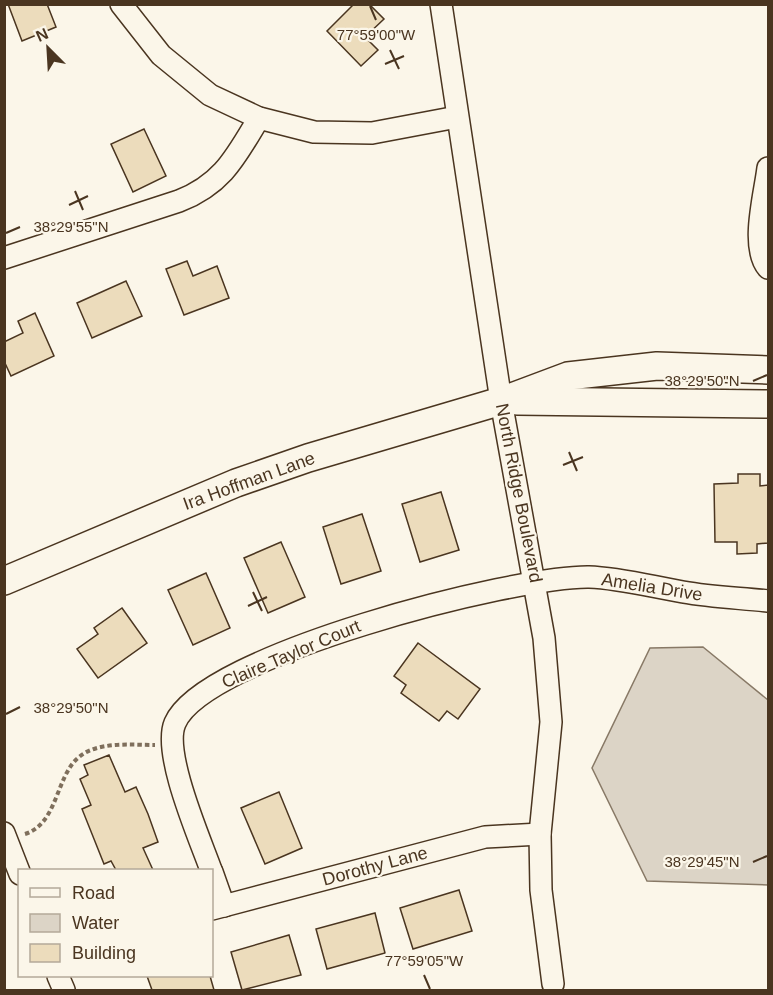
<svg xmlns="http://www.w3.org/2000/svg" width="773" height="995" viewBox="0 0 773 995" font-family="Helvetica,sans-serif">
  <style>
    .water { fill: #dcd4c6; stroke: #887966; stroke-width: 1.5 }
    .building { fill: #ecdcbc; stroke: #4a3520; stroke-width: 1.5 }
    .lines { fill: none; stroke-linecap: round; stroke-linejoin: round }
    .minor-casing { stroke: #4a3520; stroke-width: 24 }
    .major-casing { stroke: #4a3520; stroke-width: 30 }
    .path { stroke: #7f6f5c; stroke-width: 4; stroke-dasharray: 4.5 3; stroke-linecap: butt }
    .minor { stroke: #fbf6e9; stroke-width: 21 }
    .major { stroke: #fbf6e9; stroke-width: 27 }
    .ticks { fill: none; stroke: #4a3520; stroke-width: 2 }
    .labels { text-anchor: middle; stroke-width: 4.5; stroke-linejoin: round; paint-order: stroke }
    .street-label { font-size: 18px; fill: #4a3520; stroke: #fbf6e9 }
    .ticks-label { font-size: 15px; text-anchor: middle; fill: #4a3520; stroke: #fbf6e9; stroke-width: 4.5; stroke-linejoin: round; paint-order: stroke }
  </style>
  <rect width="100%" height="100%" fill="#fbf6e9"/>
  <polygon class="water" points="703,647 768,700 768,885 647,881 592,768 650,648"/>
  <g class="building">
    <polygon points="8,4 47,4 56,27 22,41"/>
    <polygon points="354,4 369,4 384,19 365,37 378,50 361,66 327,31"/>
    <polygon points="144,129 166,176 133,192 111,144"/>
    <polygon points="187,261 193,276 217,266 229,298 184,315 166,269"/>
    <polygon points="126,281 142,316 92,338 77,303"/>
    <polygon points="35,313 54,356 11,376 4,361 4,342 23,333 18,321"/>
    <polygon points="738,474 760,474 760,486 768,485 768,543 757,544 757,553 737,554 737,542 715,542 714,484 738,483"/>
    <polygon points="441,492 459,550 420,562 402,504"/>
    <polygon points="362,514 381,571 341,584 323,527"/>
    <polygon points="281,542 305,597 268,613 244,558"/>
    <polygon points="206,573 230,628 193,645 168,590"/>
    <polygon points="122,608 147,643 98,678 77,649 98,634 94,628"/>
    <polygon points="418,643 480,689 458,719 447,711 439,721 401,693 406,685 394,676"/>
    <polygon points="109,755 125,792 136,787 148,814 158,842 143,848 153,870 116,870 111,861 104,864 82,809 91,805 80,779 88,775 84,765"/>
    <polygon points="279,792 302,848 265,864 241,808"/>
    <polygon points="459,890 472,931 413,949 400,908"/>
    <polygon points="375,913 385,953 327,969 316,929"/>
    <polygon points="289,935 301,975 242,990 231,952"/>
    <polygon points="147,976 210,976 214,990 152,990"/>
  </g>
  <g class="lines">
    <g class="minor-casing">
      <g id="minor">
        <polyline points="121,4 161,55 210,95 259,118 314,132 372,133 457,117"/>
        <polyline points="441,4 501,401 544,638 551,722 540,834 541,890 553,984"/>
        <path d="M768,168C765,194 750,247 768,268"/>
        <path d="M4,258L179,201C223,184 236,156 259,118"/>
        <polyline points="4,833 20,874"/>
        <path d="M211,870C200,839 162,753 175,723C204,655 514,576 589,577C620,578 653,587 683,592C711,597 740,598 768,601"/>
        <polyline points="212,872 224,906"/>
        <polyline points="212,909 485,837 540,834"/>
        <polyline points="58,976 64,990"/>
      </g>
    </g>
    <g class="major-casing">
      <g id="major">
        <polyline points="517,401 768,404"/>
        <polyline points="4,581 236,483 308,458 501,401 568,376 657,366 768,370"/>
      </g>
    </g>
    <path class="path" d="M25,834C58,824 56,775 79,757C98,741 132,745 155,745"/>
    <use href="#minor" class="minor"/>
    <use href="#major" class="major"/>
  </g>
  <path class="ticks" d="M370,6L376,20M390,50L399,69M385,64L404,56M75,191L83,210M69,205L88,196M6,233L20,227M753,381L767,375M569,452L577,471M563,465L583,457M253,592L262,611M248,606L267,597M6,714L20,707M753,862L767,856M424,975L430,989"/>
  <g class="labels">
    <g class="street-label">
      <text transform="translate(249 481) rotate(-20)" y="6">Ira Hoffman Lane</text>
      <text transform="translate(519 493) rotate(79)" y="6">North Ridge Boulevard</text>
      <text transform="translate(652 587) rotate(9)" y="6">Amelia Drive</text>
      <text transform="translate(291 654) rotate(-23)" y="6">Claire Taylor Court</text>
      <text transform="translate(375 866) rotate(-15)" y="6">Dorothy Lane</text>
    </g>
  </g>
  <g class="ticks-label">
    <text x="376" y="40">77°59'00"W</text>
    <text x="71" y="232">38°29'55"N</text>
    <text x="702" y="386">38°29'50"N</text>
    <text x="71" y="713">38°29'50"N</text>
    <text x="702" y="867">38°29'45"N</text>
    <text x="424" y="966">77°59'05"W</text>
  </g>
  <rect width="773" height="995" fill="none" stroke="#4a3520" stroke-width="12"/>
  <rect x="18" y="869" width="195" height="108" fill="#fbf6e9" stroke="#b4a999" stroke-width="1.5"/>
  <rect x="30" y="888" width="30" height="9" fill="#fbf6e9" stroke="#b4a999" stroke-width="1.5"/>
  <text x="72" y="899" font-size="18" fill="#4a3520">Road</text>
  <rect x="30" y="914" width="30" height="18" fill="#dcd4c6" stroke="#b4a999" stroke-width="1.5"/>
  <text x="72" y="929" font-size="18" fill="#4a3520">Water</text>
  <rect x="30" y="944" width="30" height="18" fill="#ecdcbc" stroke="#b4a999" stroke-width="1.5"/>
  <text x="72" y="959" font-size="18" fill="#4a3520">Building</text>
  <g transform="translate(48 48) rotate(336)" stroke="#fbf6e9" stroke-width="4.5" paint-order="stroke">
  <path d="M0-4.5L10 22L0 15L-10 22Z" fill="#4a3520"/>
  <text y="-9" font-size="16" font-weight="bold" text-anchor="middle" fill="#4a3520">N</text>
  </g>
</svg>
